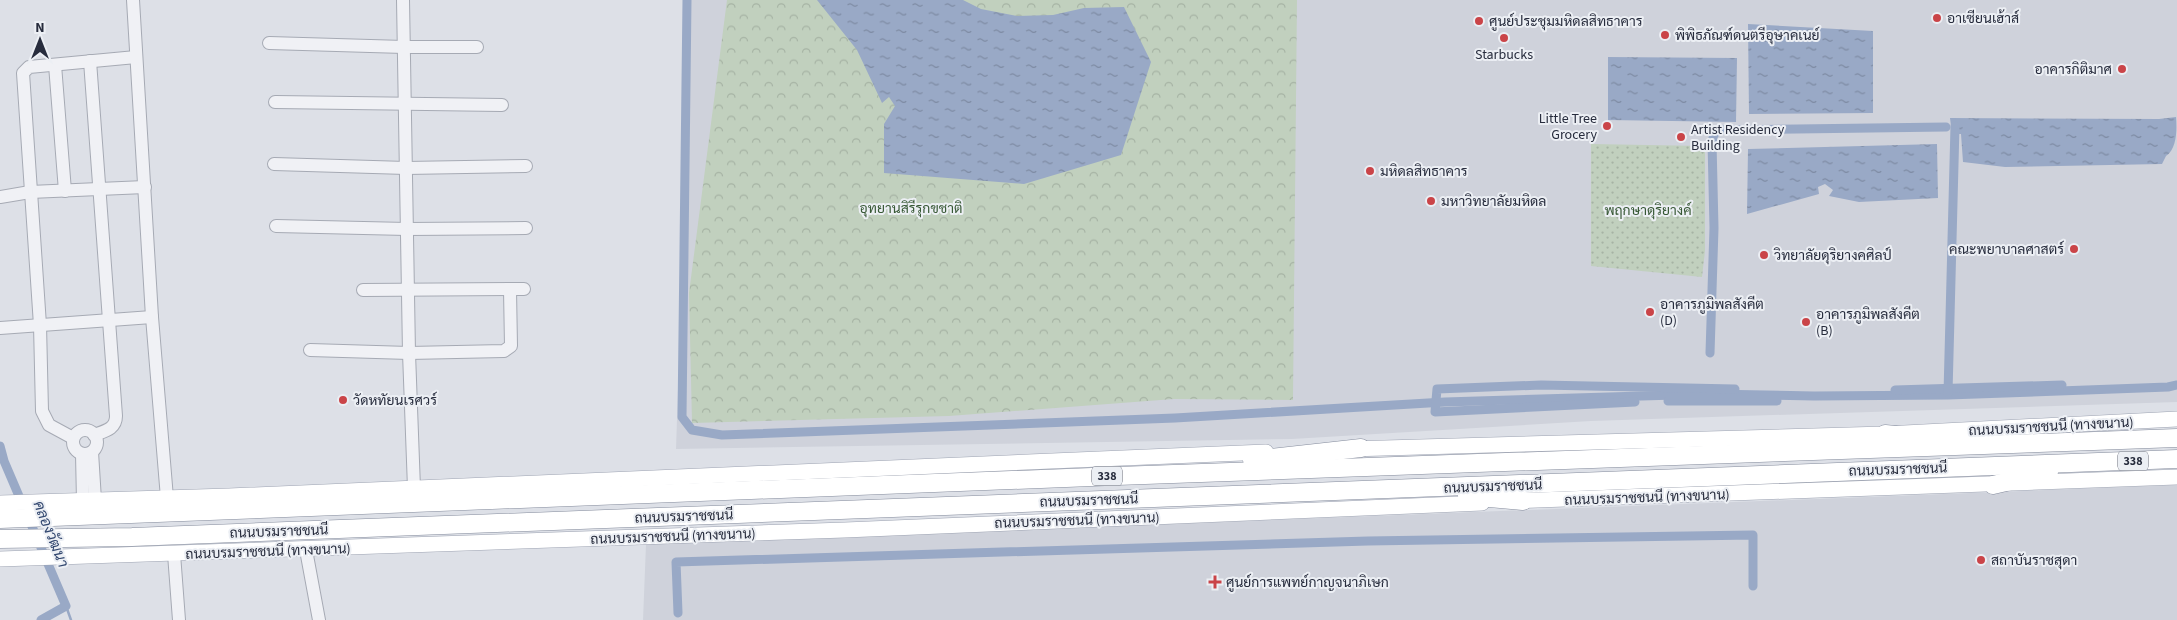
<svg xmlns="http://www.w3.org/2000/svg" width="2177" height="620" viewBox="0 0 2177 620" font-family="'Source Sans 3',Sarabun,sans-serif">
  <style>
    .built { fill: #cfd2db }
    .grass { fill: url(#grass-dots) }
    .park { fill: url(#park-crowns) }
    .water { fill: url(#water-ripples) }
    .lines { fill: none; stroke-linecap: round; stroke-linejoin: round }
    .stream { stroke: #99a9c6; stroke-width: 2.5 }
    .canal { stroke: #99a9c6; stroke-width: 9 }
    .minor-casing { stroke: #a6aab4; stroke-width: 14 }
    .major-casing { stroke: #9da3b2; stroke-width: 16 }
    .highway-casing { stroke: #858c9d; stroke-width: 19 }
    .minor { stroke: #f0f1f5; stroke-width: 12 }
    .major { stroke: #fff; stroke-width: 15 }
    .highway { stroke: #fff; stroke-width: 18 }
    .poi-dot { fill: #ca4448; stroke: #eceff4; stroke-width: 2 }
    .labels { text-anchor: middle; stroke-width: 4; stroke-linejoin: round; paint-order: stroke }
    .shield { fill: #eceff4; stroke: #626674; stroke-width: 1 }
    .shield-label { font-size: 12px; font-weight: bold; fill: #272c3d }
    .poi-label { font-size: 14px; fill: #272c3d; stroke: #eceff4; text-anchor: start }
    .park-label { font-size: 14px; fill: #375835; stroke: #eceff4 }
    .street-label { font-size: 14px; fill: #272c3d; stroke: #eceff4 }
    .water-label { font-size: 15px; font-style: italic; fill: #32476f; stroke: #eceff4 }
  </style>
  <defs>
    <pattern id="grass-dots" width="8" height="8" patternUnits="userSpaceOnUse" patternTransform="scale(1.25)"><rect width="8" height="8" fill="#c1d0be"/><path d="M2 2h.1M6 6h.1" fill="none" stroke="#a6b3a4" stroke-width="1.8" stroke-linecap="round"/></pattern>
    <pattern id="park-crowns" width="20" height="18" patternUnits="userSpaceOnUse" patternTransform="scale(1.25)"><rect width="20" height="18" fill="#c1d0be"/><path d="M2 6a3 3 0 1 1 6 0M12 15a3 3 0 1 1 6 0" fill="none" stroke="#a6b3a4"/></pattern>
    <pattern id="water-ripples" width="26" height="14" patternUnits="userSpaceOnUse" patternTransform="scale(1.25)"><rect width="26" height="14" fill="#99a9c6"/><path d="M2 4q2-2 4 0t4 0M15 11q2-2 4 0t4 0" fill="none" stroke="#7d8aa2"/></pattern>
  </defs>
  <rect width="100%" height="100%" fill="#dde0e7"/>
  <g class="built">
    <polygon points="691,0 2177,0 2177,402 1591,421 1292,439 676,449"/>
    <polygon points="2177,485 2177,620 643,620 646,544"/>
  </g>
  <polygon class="grass" points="1591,144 1705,146 1705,251 1702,277 1591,266"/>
  <polygon class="park" points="727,0 1297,0 1293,400 1174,399 949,416 692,423 689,293"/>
  <g class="water">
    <polygon points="817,0 963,0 981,9 1017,16 1053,15 1084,8 1124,7 1151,62 1121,155 1024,184 884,173 884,124 895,106 889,97 882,103 857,50"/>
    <polygon points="1748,24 1873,31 1873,113 1749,114"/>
    <polygon points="1608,57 1737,58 1736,122 1608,120"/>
    <path d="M2176,117C2177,130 2177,149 2166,156L2162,164L2005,167L1963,162L1961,134H1952L1950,118L2159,119Z"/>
    <polygon points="1937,144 1938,198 1859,202 1829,196 1833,190 1825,184 1818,187 1819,194 1747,214 1748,149"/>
  </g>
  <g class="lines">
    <polyline class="stream" points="66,606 71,620"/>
    <g class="canal">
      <polyline points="687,0 682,417 692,430 722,435 1175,418 1445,402 1709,394 1814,396 1948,395 2168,387 2177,385"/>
      <polyline points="1710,353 1714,228 1712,142 1714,134 1720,130 1946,127"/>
      <polyline points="1895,390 2062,385"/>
      <polyline points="1948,393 1955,126"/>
      <polyline points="1668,401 1777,401"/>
      <polyline points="1635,402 1435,412 1437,389 1541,385 1735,389"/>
      <polyline points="0,446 4,461 66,606 41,620"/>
      <polyline points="678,613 676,562 1368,541 1753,535 1753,586"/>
    </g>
    <g class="minor-casing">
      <g id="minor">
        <polyline points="133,0 152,317 167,498"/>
        <polyline points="403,0 409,353 414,488"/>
        <polyline points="269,43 404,47 477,47"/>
        <path d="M90,61L116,416C116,429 105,431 94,435"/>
        <polyline points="55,65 65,191"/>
        <polyline points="275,102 502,105"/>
        <polyline points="274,164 406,168 526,166"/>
        <polyline points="0,197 30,192 145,187"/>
        <polyline points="276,226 407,229 526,228"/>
        <polyline points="363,290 524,289"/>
        <polyline points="0,328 152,317"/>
        <polyline points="310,350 409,353 504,351 511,346 510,290"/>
        <circle cx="85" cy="442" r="12"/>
        <polyline points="73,438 49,425 42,411 40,325 23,73 29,67 136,57"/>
        <polyline points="92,452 95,500"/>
        <polyline points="82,454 83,501"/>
        <polyline points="306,550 319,620"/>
        <polyline points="174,554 179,620"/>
      </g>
    </g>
    <g class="major-casing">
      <g id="major">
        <polyline points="1349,449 1885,434 2177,419"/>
        <polyline points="1513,501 2177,477"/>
        <polyline points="0,503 229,496 1266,452"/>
        <polyline points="0,559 845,530 1482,503"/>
      </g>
    </g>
    <g class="highway-casing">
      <g id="highway">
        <polyline points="1885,434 1927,438"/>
        <polyline points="1252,460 1361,448"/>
        <polyline points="1993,485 2049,472"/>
        <polyline points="1467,496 1523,501"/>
        <polyline points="0,519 1117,476 2177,438"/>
        <polyline points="0,539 132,537 2177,459"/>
      </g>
    </g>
    <use href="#minor" class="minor"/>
    <use href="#major" class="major"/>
    <use href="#highway" class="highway"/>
  </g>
  <g class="poi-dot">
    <circle cx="1937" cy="18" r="5"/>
    <circle cx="1479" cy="21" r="5"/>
    <circle cx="1665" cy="35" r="5"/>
    <circle cx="1504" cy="38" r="5"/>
    <circle cx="2122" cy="69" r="5"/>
    <circle cx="1607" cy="126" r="5"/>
    <circle cx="1681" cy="137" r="5"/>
    <circle cx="1370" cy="171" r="5"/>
    <circle cx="1431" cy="201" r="5"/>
    <circle cx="2074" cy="249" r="5"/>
    <circle cx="1764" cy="255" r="5"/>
    <circle cx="1650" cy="312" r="5"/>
    <circle cx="1806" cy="322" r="5"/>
    <circle cx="343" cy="400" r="5"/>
    <circle cx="1981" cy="560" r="5"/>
    <path d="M1212.5 574.5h5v5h5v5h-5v5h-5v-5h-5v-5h5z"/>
  </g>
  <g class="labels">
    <g class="shield">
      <rect x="2118" y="451.5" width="30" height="19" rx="4"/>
      <rect x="1092" y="466.5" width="30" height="19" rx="4"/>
    </g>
    <g class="shield-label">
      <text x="2133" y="465">338</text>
      <text x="1107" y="480">338</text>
    </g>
    <g class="poi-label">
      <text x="1947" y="23">อาเซียนเฮ้าส์</text>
      <text x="1489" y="26">ศูนย์ประชุมมหิดลสิทธาคาร</text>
      <text x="1675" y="40">พิพิธภัณฑ์ดนตรีอุษาคเนย์</text>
      <text x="1504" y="59" text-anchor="middle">Starbucks</text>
      <text x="2112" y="74" text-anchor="end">อาคารกิติมาศ</text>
      <text x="1597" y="123" text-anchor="end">Little Tree<tspan x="1597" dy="16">Grocery</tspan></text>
      <text x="1691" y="134">Artist Residency<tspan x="1691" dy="16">Building</tspan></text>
      <text x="1380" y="176">มหิดลสิทธาคาร</text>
      <text x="1441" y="206">มหาวิทยาลัยมหิดล</text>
      <text x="2064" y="254" text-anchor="end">คณะพยาบาลศาสตร์</text>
      <text x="1774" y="260">วิทยาลัยดุริยางคศิลป์</text>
      <text x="1660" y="309">อาคารภูมิพลสังคีต<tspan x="1660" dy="16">(D)</tspan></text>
      <text x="1816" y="319">อาคารภูมิพลสังคีต<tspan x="1816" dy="16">(B)</tspan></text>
      <text x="353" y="405">วัดหทัยนเรศวร์</text>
      <text x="1991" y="565">สถาบันราชสุดา</text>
      <text x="1226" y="587">ศูนย์การแพทย์กาญจนาภิเษก</text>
    </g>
    <g class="park-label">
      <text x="911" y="213">อุทยานสิรีรุกขชาติ</text>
      <text x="1648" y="215">พฤกษาดุริยางค์</text>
    </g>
    <g class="street-label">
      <text transform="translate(2051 426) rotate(-3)" y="5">ถนนบรมราชชนนี (ทางขนาน)</text>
      <text transform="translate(1898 469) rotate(-2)" y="5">ถนนบรมราชชนนี</text>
      <text transform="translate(1493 486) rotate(-2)" y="5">ถนนบรมราชชนนี</text>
      <text transform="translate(1647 497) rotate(-2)" y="5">ถนนบรมราชชนนี (ทางขนาน)</text>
      <text transform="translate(1089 500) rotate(-2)" y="5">ถนนบรมราชชนนี</text>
      <text transform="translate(684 516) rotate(-2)" y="5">ถนนบรมราชชนนี</text>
      <text transform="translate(1077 520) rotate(-2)" y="5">ถนนบรมราชชนนี (ทางขนาน)</text>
      <text transform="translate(279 531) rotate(-2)" y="5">ถนนบรมราชชนนี</text>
      <text transform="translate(673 536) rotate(-2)" y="5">ถนนบรมราชชนนี (ทางขนาน)</text>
      <text transform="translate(268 551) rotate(-2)" y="5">ถนนบรมราชชนนี (ทางขนาน)</text>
    </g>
    <g class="water-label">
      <text transform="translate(51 534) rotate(68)" y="5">คลองวัฒนา</text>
    </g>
  </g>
  <g transform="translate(40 40)" stroke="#eceff4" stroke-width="4" paint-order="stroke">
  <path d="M0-4L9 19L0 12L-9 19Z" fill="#272c3d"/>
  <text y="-8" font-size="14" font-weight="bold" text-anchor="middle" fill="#272c3d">N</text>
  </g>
</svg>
